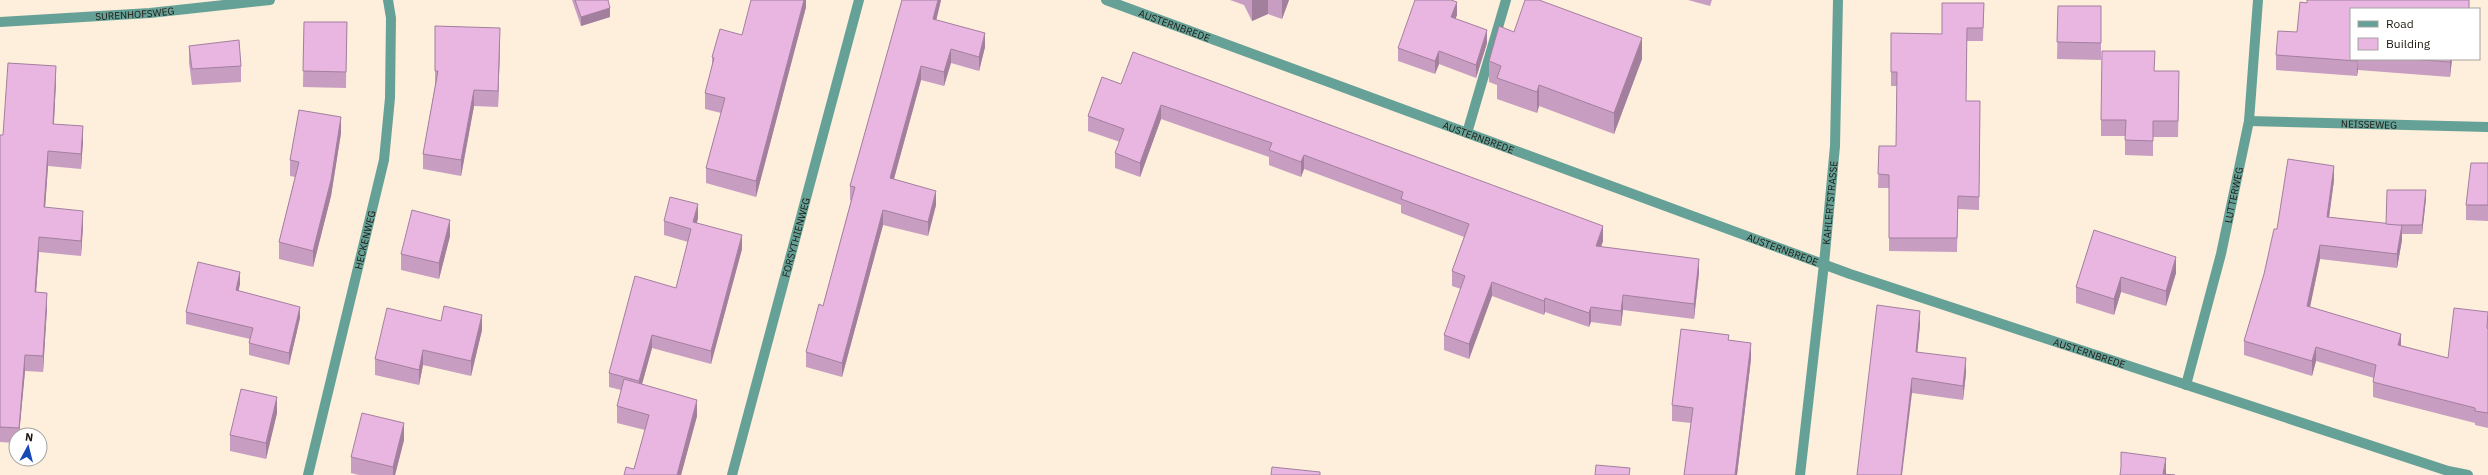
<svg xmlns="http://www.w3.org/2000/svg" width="2488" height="475" viewBox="0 0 2488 475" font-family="'IBM Plex Sans',sans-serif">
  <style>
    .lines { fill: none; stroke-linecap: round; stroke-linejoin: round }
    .lane { stroke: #66a197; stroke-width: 10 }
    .street { stroke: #66a197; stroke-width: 10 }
    .wall { fill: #c89dc2 }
    .shaded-wall { fill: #a37f9e }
    .building { fill: #e9b6e2; stroke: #a37f9e }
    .labels { text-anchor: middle; stroke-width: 3; stroke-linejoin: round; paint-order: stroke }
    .street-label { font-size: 10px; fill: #1e1810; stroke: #fff }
  </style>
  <rect width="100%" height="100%" fill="#fdefdc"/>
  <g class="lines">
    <polyline class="lane" points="1467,133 1506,0"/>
    <g class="street">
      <path id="s1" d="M1106,0L1850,274L2448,471L2468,475"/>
      <path id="s2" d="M0,22L150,13L270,0"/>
      <path id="s3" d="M2249,121L2488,127"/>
      <path id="s4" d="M2186,385L2221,254L2249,121L2258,0"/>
      <path id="s5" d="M308,475L384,160L390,98L391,18L388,0"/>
      <path id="s6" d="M732,475L859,0"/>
      <path id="s7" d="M1800,475L1824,264L1835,146L1838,0"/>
    </g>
  </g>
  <g class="wall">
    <polygon points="572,0 608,0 610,17 581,26"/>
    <polygon points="806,0 806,7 756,197 706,183 706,168 721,113 705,109 705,93 712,67 712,57 742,35"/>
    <polygon points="902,0 941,0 936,20 985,47 979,71 951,63 944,86 921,80 894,179 936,205 928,236 883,225 842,377 806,367 806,352 823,306 851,201 850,200 850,186"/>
    <polygon points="1230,0 1289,0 1282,19 1268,14 1252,21 1244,5"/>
    <polygon points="1688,0 1712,0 1710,6"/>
    <polygon points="1984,3 1983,41 1967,41 1966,101 1980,101 1979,210 1958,209 1957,252 1889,251 1889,188 1878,188 1879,146 1896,146 1897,86 1891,86 1891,33 1942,34"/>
    <polygon points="2058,6 2101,6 2101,60 2057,59"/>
    <polygon points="2351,9 2351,59 2452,59 2450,77 2358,70 2357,76 2276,70 2276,55 2297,32"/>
    <polygon points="1457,15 1455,19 1487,43 1476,78 1439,64 1435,74 1398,61 1398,48"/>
    <polygon points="304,22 347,22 346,88 303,87"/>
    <polygon points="435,26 500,44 498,107 474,106 461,176 423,169 423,154 435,86"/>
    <polygon points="1514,32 1642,59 1614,134 1539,106 1537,113 1497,99 1497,85 1489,82 1489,61"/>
    <polygon points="189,46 241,66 241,82 192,85 189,63"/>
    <polygon points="2155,71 2179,86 2178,137 2153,137 2153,156 2125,155 2125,136 2101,136 2101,120"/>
    <polygon points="56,81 54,124 83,141 81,169 48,166 45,208 83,226 81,256 39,252 36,292 47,308 43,372 25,371 19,435 16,435 16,443 0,442 0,135 3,135"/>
    <polygon points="1121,84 1603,241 1601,247 1699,273 1694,319 1623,310 1621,326 1591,322 1589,327 1545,312 1544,315 1492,296 1469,359 1444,350 1444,335 1461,289 1452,286 1452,271 1464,237 1401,213 1401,205 1304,169 1301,177 1269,165 1269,157 1161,119 1140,177 1115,168 1115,153 1120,142 1088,131 1088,116"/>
    <polygon points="341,133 331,196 313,267 279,259 279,242 295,177 290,176 290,160"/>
    <polygon points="2488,163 2488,221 2466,220 2466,205"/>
    <polygon points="2334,180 2329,217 2386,224 2426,199 2422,234 2402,234 2402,240 2397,268 2320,259 2310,307 2401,346 2448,358 2488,312 2488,428 2475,425 2475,423 2373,397 2373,382 2374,378 2316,361 2312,376 2244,355 2244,341 2264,274 2277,229"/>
    <polygon points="698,218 697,223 742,249 711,364 652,348 642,384 697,416 681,475 624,475 634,469 645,430 617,423 617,406 621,390 609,387 609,373 676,288 688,242 664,235 664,221"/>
    <polygon points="2094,230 2176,273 2166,306 2121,292 2114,315 2076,303 2076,287"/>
    <polygon points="450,236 439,279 401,270 401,254"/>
    <polygon points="240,284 238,291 300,318 289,365 249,355 249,343 250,339 186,324 186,312"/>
    <polygon points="1920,325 1917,352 1966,373 1963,400 1912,393 1857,475"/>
    <polygon points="482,330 471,376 423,365 419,385 375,375 375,359"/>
    <polygon points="1729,341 1751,359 1737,475 1684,475 1691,423 1672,421 1672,405"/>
    <polygon points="277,413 266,459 230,451 230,435"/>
    <polygon points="404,440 395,475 359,475 351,473 351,457"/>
  </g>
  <g class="shaded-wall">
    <polygon points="804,0 806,0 806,7 756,197 756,181"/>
    <polygon points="938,0 941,0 933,34 933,19"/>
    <polygon points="1252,0 1268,0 1268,14 1252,21"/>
    <polygon points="1282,0 1289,0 1282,19"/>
    <polygon points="1457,2 1457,15 1451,30 1451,17"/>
    <polygon points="610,8 610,17 581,26 581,17"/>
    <polygon points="500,28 500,44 498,107 498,91"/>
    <polygon points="1487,30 1487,43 1476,78 1476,65"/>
    <polygon points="985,33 985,47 979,71 979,57"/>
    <polygon points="1642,38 1642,59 1614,134 1614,113"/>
    <polygon points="951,49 951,63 944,86 944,72"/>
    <polygon points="1439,51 1439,64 1435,74 1435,61"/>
    <polygon points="2357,59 2358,70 2357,76"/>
    <polygon points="2451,59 2452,59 2450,77 2450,62"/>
    <polygon points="56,66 56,81 53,139 53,124"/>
    <polygon points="921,66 921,80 890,193 890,178"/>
    <polygon points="1539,85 1539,106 1537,113 1537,92"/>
    <polygon points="474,90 474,106 461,176 461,160"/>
    <polygon points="1161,105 1161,119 1140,177 1140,163"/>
    <polygon points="341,117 341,133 331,196 313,267 313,251"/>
    <polygon points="83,126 83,141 81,169 81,154"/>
    <polygon points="48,151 48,166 44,223 44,207"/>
    <polygon points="1304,155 1304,169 1301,177 1301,162"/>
    <polygon points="2334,166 2334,180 2327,232 2327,217"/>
    <polygon points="2426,190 2426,199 2422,234 2422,225"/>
    <polygon points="936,191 936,205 928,236 928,222"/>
    <polygon points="698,204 698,218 693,236 693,222"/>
    <polygon points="883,210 883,225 842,377 842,363"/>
    <polygon points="83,211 83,226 81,256 81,241"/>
    <polygon points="450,220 450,236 439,279 439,263"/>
    <polygon points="2402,225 2402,240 2397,268 2397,254"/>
    <polygon points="1603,226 1603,241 1596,261 1596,246"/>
    <polygon points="742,235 742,249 711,364 711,351"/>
    <polygon points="39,237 39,252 35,307 35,292"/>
    <polygon points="2320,245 2320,259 2307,321 2307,306"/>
    <polygon points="2176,257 2176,273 2166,306 2166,291"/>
    <polygon points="1699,259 1699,273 1694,319 1694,304"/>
    <polygon points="240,272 240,284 236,302 236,290"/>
    <polygon points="2121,277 2121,292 2114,315 2114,299"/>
    <polygon points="1492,282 1492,296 1469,359 1469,344"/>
    <polygon points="47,293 47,308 43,372 43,356"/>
    <polygon points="1623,295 1623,310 1621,326 1621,311"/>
    <polygon points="1545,298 1545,312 1544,315 1544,301"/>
    <polygon points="300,307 300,318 289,365 289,353"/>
    <polygon points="1591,307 1591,322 1589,327 1589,313"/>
    <polygon points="1920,311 1920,325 1916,366 1916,352"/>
    <polygon points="482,315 482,330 471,376 471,361"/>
    <polygon points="2401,334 2401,348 2398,345"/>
    <polygon points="652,335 652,348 639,395 639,381"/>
    <polygon points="1751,343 1751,359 1737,475 1735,475"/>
    <polygon points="2316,347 2316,361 2312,376 2312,361"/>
    <polygon points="423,350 423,365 419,385 419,370"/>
    <polygon points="25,355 25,371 19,435 19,428"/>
    <polygon points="1966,358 1966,373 1963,400 1963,386"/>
    <polygon points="1912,378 1912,393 1902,475 1901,475"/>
    <polygon points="277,397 277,413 266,459 266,443"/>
    <polygon points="697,400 697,416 681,475 677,475"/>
    <polygon points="404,423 404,440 395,475 393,475 393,467"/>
    <polygon points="2166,458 2166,475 2163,475"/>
  </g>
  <g class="building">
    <polygon points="575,0 608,0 610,8 581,17"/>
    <polygon points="751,0 804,0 756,181 706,168 725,98 705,93 714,58 712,57 720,29 742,35"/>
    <polygon points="902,0 938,0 933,19 985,33 979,57 951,49 944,72 921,66 890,178 936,191 928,222 883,210 842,363 806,352 819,304 823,306 855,187 850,186"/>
    <polygon points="1415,0 1451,0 1457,2 1451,17 1487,30 1476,65 1439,51 1435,61 1398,48"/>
    <polygon points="1525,0 1539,0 1642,38 1614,113 1539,85 1537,92 1497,78 1501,66 1489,61 1499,26 1514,32"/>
    <polygon points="2307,0 2469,0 2469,9 2351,9 2351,59 2357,59 2357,61 2276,55 2278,31 2297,32 2300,2 2307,3"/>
    <polygon points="1942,3 1984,3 1983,28 1967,28 1966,101 1980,101 1979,197 1958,196 1957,238 1889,238 1889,175 1878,174 1879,146 1896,146 1897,72 1891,72 1891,33 1942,34"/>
    <polygon points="2058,6 2101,6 2101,43 2057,42"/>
    <polygon points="304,22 347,22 346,72 303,71"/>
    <polygon points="435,26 500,28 498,91 474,90 461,160 423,154 438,71 435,71"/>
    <polygon points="239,40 241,66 192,69 189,46"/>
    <polygon points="2102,51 2155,51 2154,71 2179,71 2178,121 2153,121 2153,141 2125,140 2126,120 2101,120"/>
    <polygon points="1133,52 1603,226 1596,246 1699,259 1694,304 1623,295 1621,311 1591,307 1589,313 1545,298 1544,301 1492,282 1469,344 1444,335 1465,276 1452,271 1469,224 1401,199 1403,192 1304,155 1301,162 1269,150 1272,143 1161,105 1140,163 1115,153 1124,129 1088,116 1102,77 1121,84"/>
    <polygon points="2409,59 2451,59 2450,62"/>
    <polygon points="8,63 56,66 53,124 83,126 81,154 48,151 44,207 83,211 81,241 39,237 35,292 47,293 43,356 25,355 19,428 0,427 0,135 3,135"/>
    <polygon points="299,110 341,117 331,180 313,251 279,242 299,162 290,160"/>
    <polygon points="2288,159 2334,166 2327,217 2402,225 2397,254 2320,245 2307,306 2401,334 2398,345 2448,358 2454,308 2488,312 2487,328 2488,329 2488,413 2475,411 2475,408 2373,382 2376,365 2316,347 2312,361 2244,341 2264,274 2274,229 2277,229"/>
    <polygon points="2471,163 2488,163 2488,205 2466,205"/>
    <polygon points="2387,190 2426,190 2422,225 2397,225 2386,224"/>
    <polygon points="670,197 698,204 693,222 742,235 711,351 652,335 639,381 609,373 635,276 676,288 691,229 664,221"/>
    <polygon points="412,210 450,220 439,263 401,254"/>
    <polygon points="2094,230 2176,257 2166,291 2121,277 2114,299 2076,287"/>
    <polygon points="198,262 240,272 236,290 300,307 289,353 249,343 253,328 186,312"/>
    <polygon points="1877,305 1920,311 1916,352 1966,358 1963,386 1912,378 1901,475 1857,475"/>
    <polygon points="444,306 482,315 471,361 423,350 419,370 375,359 387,308 441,321"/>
    <polygon points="1681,329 1729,335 1728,340 1751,343 1735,475 1684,475 1693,408 1672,405"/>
    <polygon points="624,379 697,400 677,475 624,475 626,467 634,469 649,415 617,406"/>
    <polygon points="241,389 277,397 266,443 230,435"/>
    <polygon points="362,413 404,423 393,467 351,457"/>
    <polygon points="2121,452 2166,458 2163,474 2175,475 2120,475 2121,467"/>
    <polygon points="1596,465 1630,468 1629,475 1595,475"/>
    <polygon points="1272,467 1320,472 1320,475 1271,475"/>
  </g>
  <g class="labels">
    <g class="street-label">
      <text dy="4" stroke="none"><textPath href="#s2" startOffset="135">SURENHOFSWEG</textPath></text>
      <text dy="4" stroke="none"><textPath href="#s1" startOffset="73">AUSTERNBREDE</textPath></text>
      <text dy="4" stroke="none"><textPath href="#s3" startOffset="120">NEISSEWEG</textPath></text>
      <text dy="4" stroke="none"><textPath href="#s1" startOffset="397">AUSTERNBREDE</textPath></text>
      <text dy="4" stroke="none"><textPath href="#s4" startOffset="196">LUTTERWEG</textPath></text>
      <text dy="4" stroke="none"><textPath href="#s7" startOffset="274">KAHLERTSTRASSE</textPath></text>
      <text dy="4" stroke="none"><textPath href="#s6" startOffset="246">FORSYTHIENWEG</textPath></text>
      <text dy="4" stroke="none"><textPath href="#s5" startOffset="242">HECKENWEG</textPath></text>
      <text dy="4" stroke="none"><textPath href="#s1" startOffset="721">AUSTERNBREDE</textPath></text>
      <text dy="4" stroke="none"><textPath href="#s1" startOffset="1045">AUSTERNBREDE</textPath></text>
    </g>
  </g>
  <rect x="2350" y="8" width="130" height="52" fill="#ffffff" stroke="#a5a39f"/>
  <rect x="2358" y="21" width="20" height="6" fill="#66a197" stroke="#a5a39f"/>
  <text x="2386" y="28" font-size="12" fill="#1e1810">Road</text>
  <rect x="2358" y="38" width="20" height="12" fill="#e9b6e2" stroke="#a5a39f"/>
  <text x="2386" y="48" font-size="12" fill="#1e1810">Building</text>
  <g transform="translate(28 447) rotate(7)"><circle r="19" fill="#ffffff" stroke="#a5a39f"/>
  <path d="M0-3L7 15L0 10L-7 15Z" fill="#164bb7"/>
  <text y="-6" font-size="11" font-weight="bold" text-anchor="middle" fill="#1e1810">N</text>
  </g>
</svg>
